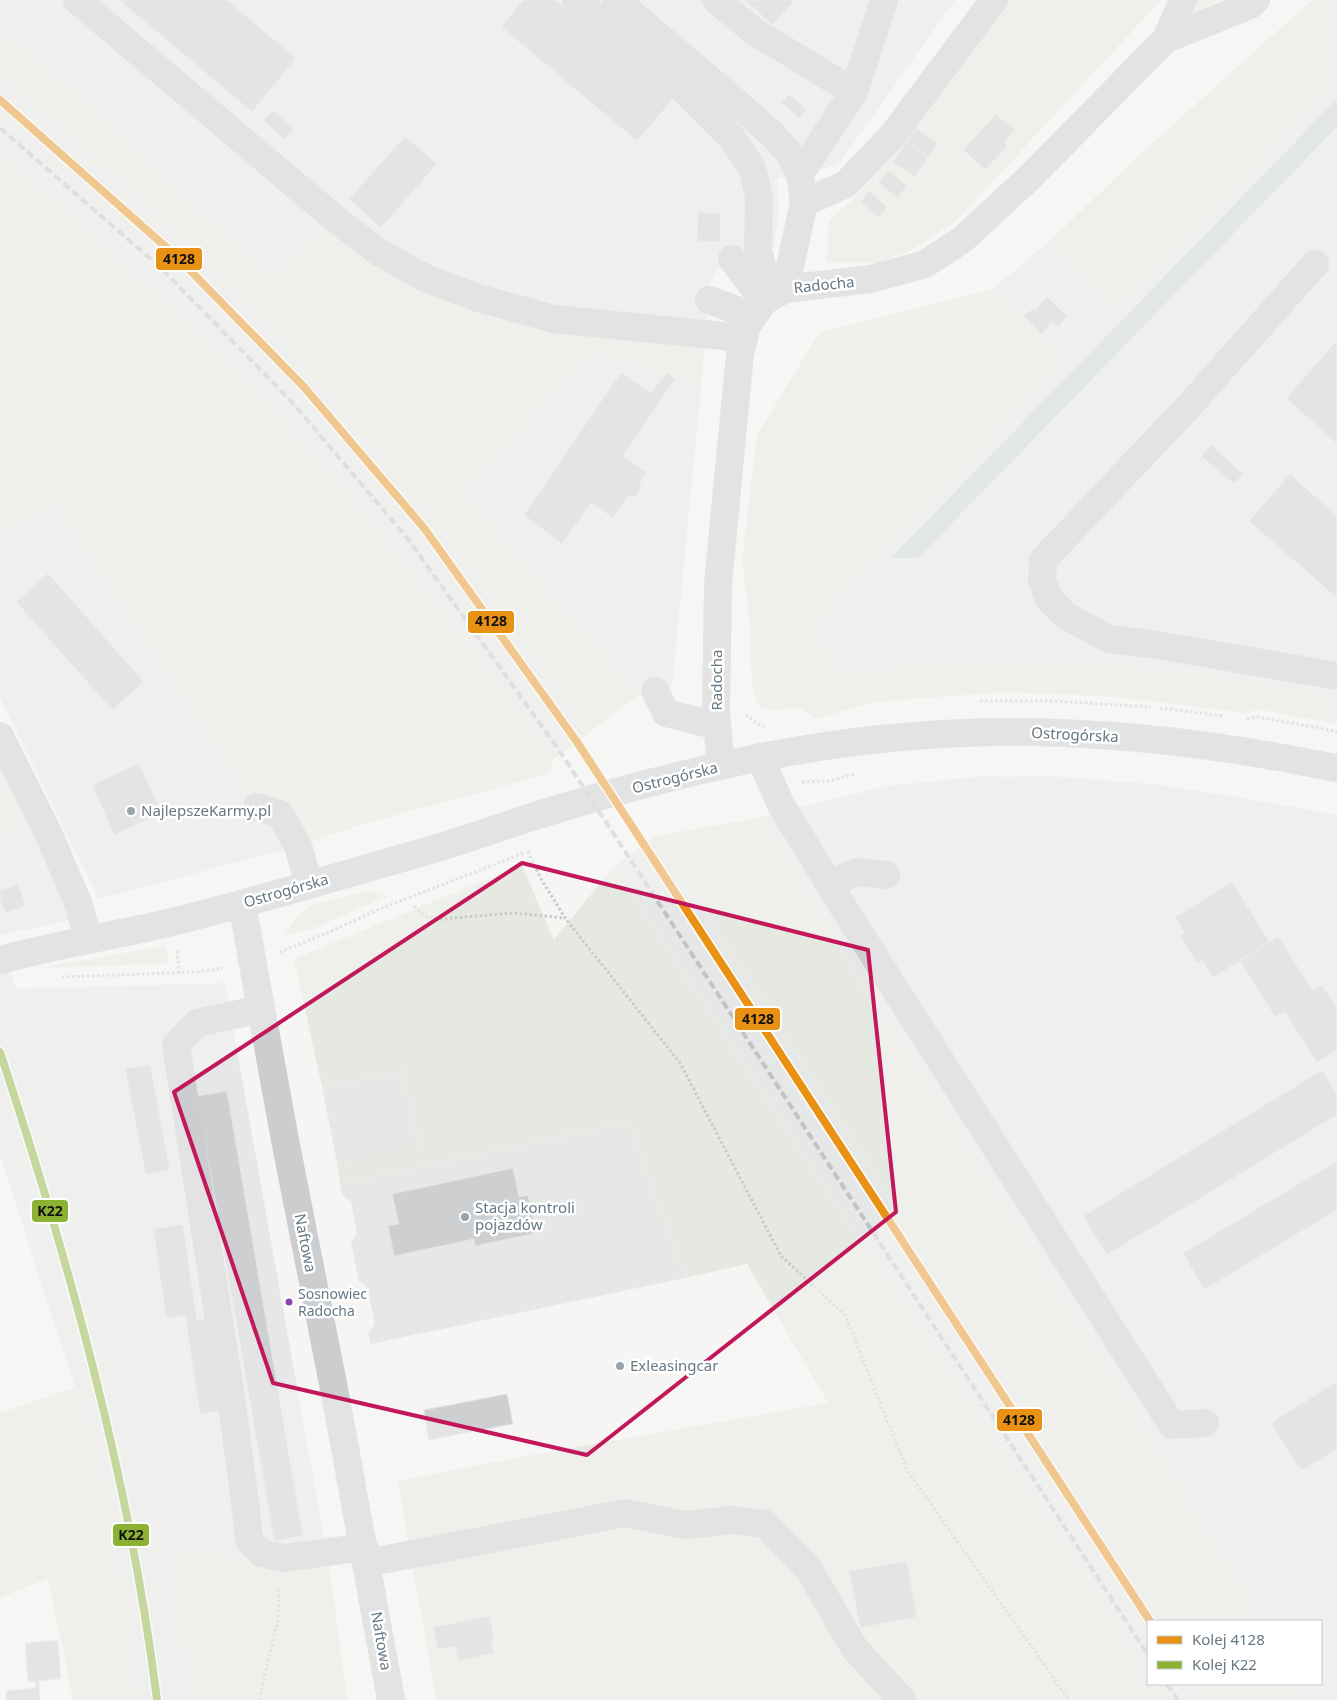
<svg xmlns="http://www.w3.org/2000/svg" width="1337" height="1700" viewBox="0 0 1337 1700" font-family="'Noto Sans',sans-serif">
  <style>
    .built { fill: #e6e7e7 }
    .green { fill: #e6e8e2 }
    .water { fill: #cbd3d5 }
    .building { fill: #cecfd0; stroke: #e5e4e4 }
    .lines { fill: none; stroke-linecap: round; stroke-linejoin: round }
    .path { stroke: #c9caca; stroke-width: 3; stroke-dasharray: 2.5 2.5; stroke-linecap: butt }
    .minor { stroke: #cccdce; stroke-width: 28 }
    .rail { stroke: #c1c3c4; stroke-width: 4; stroke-dasharray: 8 4; stroke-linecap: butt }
    .rail-1-casing { stroke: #fff; stroke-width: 11 }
    .rail-2-casing { stroke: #fff; stroke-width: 11 }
    .rail-1 { stroke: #e89114; stroke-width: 8 }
    .rail-2 { stroke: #8cb233; stroke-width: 8 }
    .marked { fill: none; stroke: #c2185b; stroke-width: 4; stroke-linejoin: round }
    .poi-dot { fill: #98a4ab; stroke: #fff; stroke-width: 2 }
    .bus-dot { fill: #8e44ad; stroke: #fff; stroke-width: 2 }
    .labels { text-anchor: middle; stroke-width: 5; stroke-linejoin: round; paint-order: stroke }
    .bus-label { font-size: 14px; fill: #667884; stroke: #fff; text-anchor: start }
    .street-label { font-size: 15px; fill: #667884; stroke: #fff }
    .poi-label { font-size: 15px; fill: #667884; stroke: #fff; text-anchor: start }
    .line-badge { stroke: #fff; stroke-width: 2 }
    .pale-badge-label { font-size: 14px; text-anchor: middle; font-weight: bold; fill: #111 }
  </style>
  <rect width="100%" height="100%" fill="#f6f5f4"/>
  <g class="built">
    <polygon points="0,0 955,0 838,165 777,179 779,207 774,247 722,262 710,284 706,321 548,306 475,284 393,252 333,217 274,285 61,84 0,32"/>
    <polygon points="0,71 148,200 251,301 422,501 509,614 589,732 584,737 553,760 449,623 321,465 186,325 49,199 0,157"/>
    <polygon points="1337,78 1337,698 1209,675 1172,673 968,667 826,672 816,625 829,601 1059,363 991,290 1053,238 1117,304"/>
    <polygon points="593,348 685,379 701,389 672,686 638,696 458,493"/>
    <polygon points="57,498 286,849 99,899 0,698 0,535"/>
    <polygon points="994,775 1002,777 1047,776 1152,784 1231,796 1337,815 1337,1700 1306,1700 1296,1684 1321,1684 1321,1621 1258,1621 1106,1373 758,818 888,786"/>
    <polygon points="29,822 71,920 0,935 0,832"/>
    <polygon points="656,836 1165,1621 1148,1621 1148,1678 614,866"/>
    <polygon points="0,948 17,989 225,983 330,1572 171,1550 194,1700 135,1700 105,1498 75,1387 0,1155"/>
    <polygon points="403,1071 419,1147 337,1163 322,1087"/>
    <polygon points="629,1122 685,1278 371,1344 368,1333 375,1324 371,1305 368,1288 359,1281 351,1242 357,1233 351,1202 342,1194 340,1184"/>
    <polygon points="1152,1684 1205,1684 1216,1700 1163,1700"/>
  </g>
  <g class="green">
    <polygon points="1006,0 1161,0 956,221 910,251 878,263 827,262 829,220 852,201"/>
    <polygon points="1197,0 1220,0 1188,16"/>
    <polygon points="1312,0 1337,0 1337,78 1117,304 1053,238 1137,157"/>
    <polygon points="0,32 61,84 274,285 341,208 393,252 475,284 548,306 706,321 701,389 685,379 593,348 458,493 638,696 589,732 509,614 422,501 251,301 148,200 0,71"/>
    <polygon points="0,157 49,199 186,325 321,465 449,623 553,760 548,774 374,821 286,849 57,498 0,535"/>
    <path d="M991,290L1060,363L829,601L817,625L826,672L968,667H1110L1209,675L1337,698V724L1257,709L1246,713L1162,702L1100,696L1004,692L873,702L816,719C810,714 803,708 795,708C778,708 778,715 759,706L752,687L750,624L742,561L757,435L819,333Z"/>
    <polygon points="0,762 29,822 0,832"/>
    <polygon points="758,818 1106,1373 1258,1621 1165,1621 656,836"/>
    <polygon points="522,865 554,940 614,866 1148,1678 1148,1684 1152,1684 1163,1700 436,1700 398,1481 548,1452 828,1403 747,1264 685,1278 629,1122 340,1184 337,1163 419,1146 403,1071 322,1087 294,959"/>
    <polygon points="368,891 378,892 387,896 314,928 284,935 300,913 314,905"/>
    <polygon points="165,946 169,963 30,969"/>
    <polygon points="75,1387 105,1498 135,1700 73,1700 48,1578 0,1598 0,1413"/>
    <polygon points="171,1550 330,1572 347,1700 194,1700"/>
    <polygon points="1205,1684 1296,1684 1306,1700 1216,1700"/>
  </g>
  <polygon class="water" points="1337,99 1337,127 918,558 891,558"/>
  <g class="building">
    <polygon points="119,0 227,0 296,58 252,112"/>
    <polygon points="523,0 556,0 674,98 637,141 501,27"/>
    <polygon points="744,0 795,0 773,25"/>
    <polygon points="789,94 807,110 799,118 781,102"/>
    <polygon points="273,110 294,128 284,140 263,120"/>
    <polygon points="996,114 1015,130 1004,142 1008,146 985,170 963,150"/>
    <polygon points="916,128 938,143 928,157 906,142"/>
    <polygon points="405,136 437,164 381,228 349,199"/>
    <polygon points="906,142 928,157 915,177 893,162"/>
    <polygon points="888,170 907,186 897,198 878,182"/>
    <polygon points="869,191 887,207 879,218 860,202"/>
    <polygon points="698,212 721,213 720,242 697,241"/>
    <polygon points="1047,296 1067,316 1058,327 1052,321 1042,335 1023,316 1034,308 1036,309"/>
    <polygon points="1337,340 1337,444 1286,398"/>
    <polygon points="621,372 651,393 667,372 675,379 623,456 647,472 639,483 642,487 634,498 629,495 613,518 591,503 562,544 524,515"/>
    <polygon points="1211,445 1243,474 1234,484 1201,456"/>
    <polygon points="1290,474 1337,516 1337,598 1249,521"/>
    <polygon points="48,573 144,682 112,710 16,602"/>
    <polygon points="139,763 162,813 114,835 92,785"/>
    <polygon points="1232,882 1270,942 1213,978 1202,960 1197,963 1180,936 1184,933 1175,917"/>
    <polygon points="18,884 26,906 5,913 0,899 0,890"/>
    <polygon points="1278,936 1313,990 1322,985 1337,1008 1337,1050 1317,1063 1285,1012 1275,1017 1240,961"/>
    <polygon points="150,1064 170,1170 146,1175 125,1069"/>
    <polygon points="1322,1070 1337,1094 1337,1115 1107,1255 1083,1216"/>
    <polygon points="227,1091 303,1536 274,1541 197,1096"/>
    <polygon points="1337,1161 1337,1210 1204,1290 1183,1253"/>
    <polygon points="513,1168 519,1197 528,1195 536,1233 475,1246 474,1239 394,1256 388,1226 399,1224 392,1194"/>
    <polygon points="183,1224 197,1320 210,1319 224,1410 200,1414 185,1315 166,1318 153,1229"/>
    <polygon points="1337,1381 1337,1449 1303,1470 1299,1468 1272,1425 1274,1421"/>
    <polygon points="507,1394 513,1424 429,1440 424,1410"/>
    <polygon points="907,1561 917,1617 860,1628 849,1571"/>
    <polygon points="490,1616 494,1638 491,1639 494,1653 458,1661 455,1646 438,1650 433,1627"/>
    <polygon points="58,1640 61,1679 28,1682 25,1643"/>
    <polygon points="39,1681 40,1700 3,1700 6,1699 6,1691 36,1688 35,1682"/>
  </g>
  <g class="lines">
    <g class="path">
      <polyline points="980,701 1055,701 1151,707"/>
      <polyline points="1160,708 1223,716"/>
      <polyline points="746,715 758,724 764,726"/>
      <polyline points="1247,719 1257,717 1315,727 1337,732"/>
      <polyline points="802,782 829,781 855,774"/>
      <polyline points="528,851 540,877 565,918 680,1063 781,1256 845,1315 907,1470 1069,1700"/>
      <polyline points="414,906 425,916 441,919 513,913 565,918"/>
      <polyline points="177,951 179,973"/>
      <polyline points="280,952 329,932 382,908 524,853"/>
      <polyline points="62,977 196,972 223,968"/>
      <polyline points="259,1700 278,1620 279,1587"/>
    </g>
    <g class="minor">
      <polyline points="77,0 333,217 377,251 425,278 478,298 554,319 744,338"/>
      <polyline points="576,0 684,90 732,138 752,168 759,196 758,251 771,297"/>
      <polyline points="616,0 730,97 773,135 789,153 800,174 804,203 785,289"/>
      <polyline points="716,0 755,32 854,92"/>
      <polyline points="1166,39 1250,5 1256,0"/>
      <polyline points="800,174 854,92 884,0"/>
      <polyline points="804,203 846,184 892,136 994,0"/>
      <polyline points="732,259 764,301"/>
      <polyline points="1315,264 1188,407 1043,560 1042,580 1049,599 1066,616 1109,639 1151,644 1337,676"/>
      <polyline points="709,300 753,316"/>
      <polyline points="655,691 666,713 717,726"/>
      <polyline points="0,736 49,835 79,905 88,940"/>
      <polyline points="760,757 781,805 850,918 1172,1425 1205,1423"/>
      <polyline points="721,766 716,711 718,584 740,354 747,325 764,301 785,289 871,279 925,264 962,240 1029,178 1166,39 1183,0"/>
      <polyline points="257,807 280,814 298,846 309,884"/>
      <polyline points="830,883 857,872 886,875"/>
      <polyline points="242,904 285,1140 336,1399 391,1700"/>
      <path d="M0,960C55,945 112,936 168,923C250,903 332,878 413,855C464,841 513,822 564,807C682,772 803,743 927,735C1025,728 1125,734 1222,748C1260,753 1299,761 1337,768"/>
      <polyline points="261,1009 197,1023 176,1045 231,1397 245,1502 249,1540 261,1553 285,1558 364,1547"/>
      <polyline points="367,1563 625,1513 685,1525 732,1520 765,1524 808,1568 855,1649 902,1700"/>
    </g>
    <g class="rail">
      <polyline points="0,128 161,268 291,401 408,539 561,753 1148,1655"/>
      <polyline points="1167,1684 1178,1700"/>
    </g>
    <g class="rail-1-casing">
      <polyline id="rail-1" points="0,100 176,256 304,387 424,528 577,742 1150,1621"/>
    </g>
    <g class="rail-2-casing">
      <path id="rail-2" d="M0,1052C69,1261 130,1481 157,1700"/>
    </g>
    <use href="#rail-1" class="rail-1"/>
    <use href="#rail-2" class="rail-2"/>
  </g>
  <path d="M0 0H1337V1700H0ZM522,863L868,950L896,1212L587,1455L273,1383L174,1092Z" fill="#f6f5f4" fill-opacity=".55" fill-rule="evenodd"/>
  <path class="marked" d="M522,863L868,950L896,1212L587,1455L273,1383L174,1092Z"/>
  <g class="poi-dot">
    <circle cx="131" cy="811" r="5"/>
    <circle cx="465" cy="1217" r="5"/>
    <circle cx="620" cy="1366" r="5"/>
  </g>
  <circle class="bus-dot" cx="289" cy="1302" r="4.5"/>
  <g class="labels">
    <g class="bus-label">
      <text x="298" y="1299">Sosnowiec<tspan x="298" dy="17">Radocha</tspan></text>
    </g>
    <g class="street-label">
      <text transform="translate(824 285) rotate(-6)" y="5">Radocha</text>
      <text transform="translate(717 680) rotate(-90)" y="5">Radocha</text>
      <text transform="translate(1075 735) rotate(3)" y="5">Ostrogórska</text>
      <text transform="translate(675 778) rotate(-14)" y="5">Ostrogórska</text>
      <text transform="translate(286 891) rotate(-16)" y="5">Ostrogórska</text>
      <text transform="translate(305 1243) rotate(79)" y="5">Naftowa</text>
      <text transform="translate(381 1641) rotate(80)" y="5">Naftowa</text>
    </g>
    <g class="poi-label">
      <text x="141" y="816">NajlepszeKarmy.pl</text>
      <text x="475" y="1213">Stacja kontroli<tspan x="475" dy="17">pojazdów</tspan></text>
      <text x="630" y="1371">Exleasingcar</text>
    </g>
  </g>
  <g class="line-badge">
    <rect x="155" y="247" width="48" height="24" rx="5" fill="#e89114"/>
    <rect x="467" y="610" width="48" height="24" rx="5" fill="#e89114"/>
    <rect x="734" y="1007" width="47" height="24" rx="5" fill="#e89114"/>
    <rect x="31" y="1199" width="38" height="24" rx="5" fill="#8cb233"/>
    <rect x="996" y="1408" width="47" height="24" rx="5" fill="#e89114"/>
    <rect x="112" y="1523" width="38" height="24" rx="5" fill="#8cb233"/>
  </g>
  <g class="pale-badge-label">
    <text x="179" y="264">4128</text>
    <text x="491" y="626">4128</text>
    <text x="758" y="1024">4128</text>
    <text x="50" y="1216">K22</text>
    <text x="1019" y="1425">4128</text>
    <text x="131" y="1540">K22</text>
  </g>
  <rect x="1147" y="1620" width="175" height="65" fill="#ffffff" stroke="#c2c9ce"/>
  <rect x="1157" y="1636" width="25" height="8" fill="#e89114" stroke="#c2c9ce"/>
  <text x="1192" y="1645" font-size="15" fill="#667884">Kolej 4128</text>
  <rect x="1157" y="1661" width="25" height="8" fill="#8cb233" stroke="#c2c9ce"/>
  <text x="1192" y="1670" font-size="15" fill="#667884">Kolej K22</text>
</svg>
